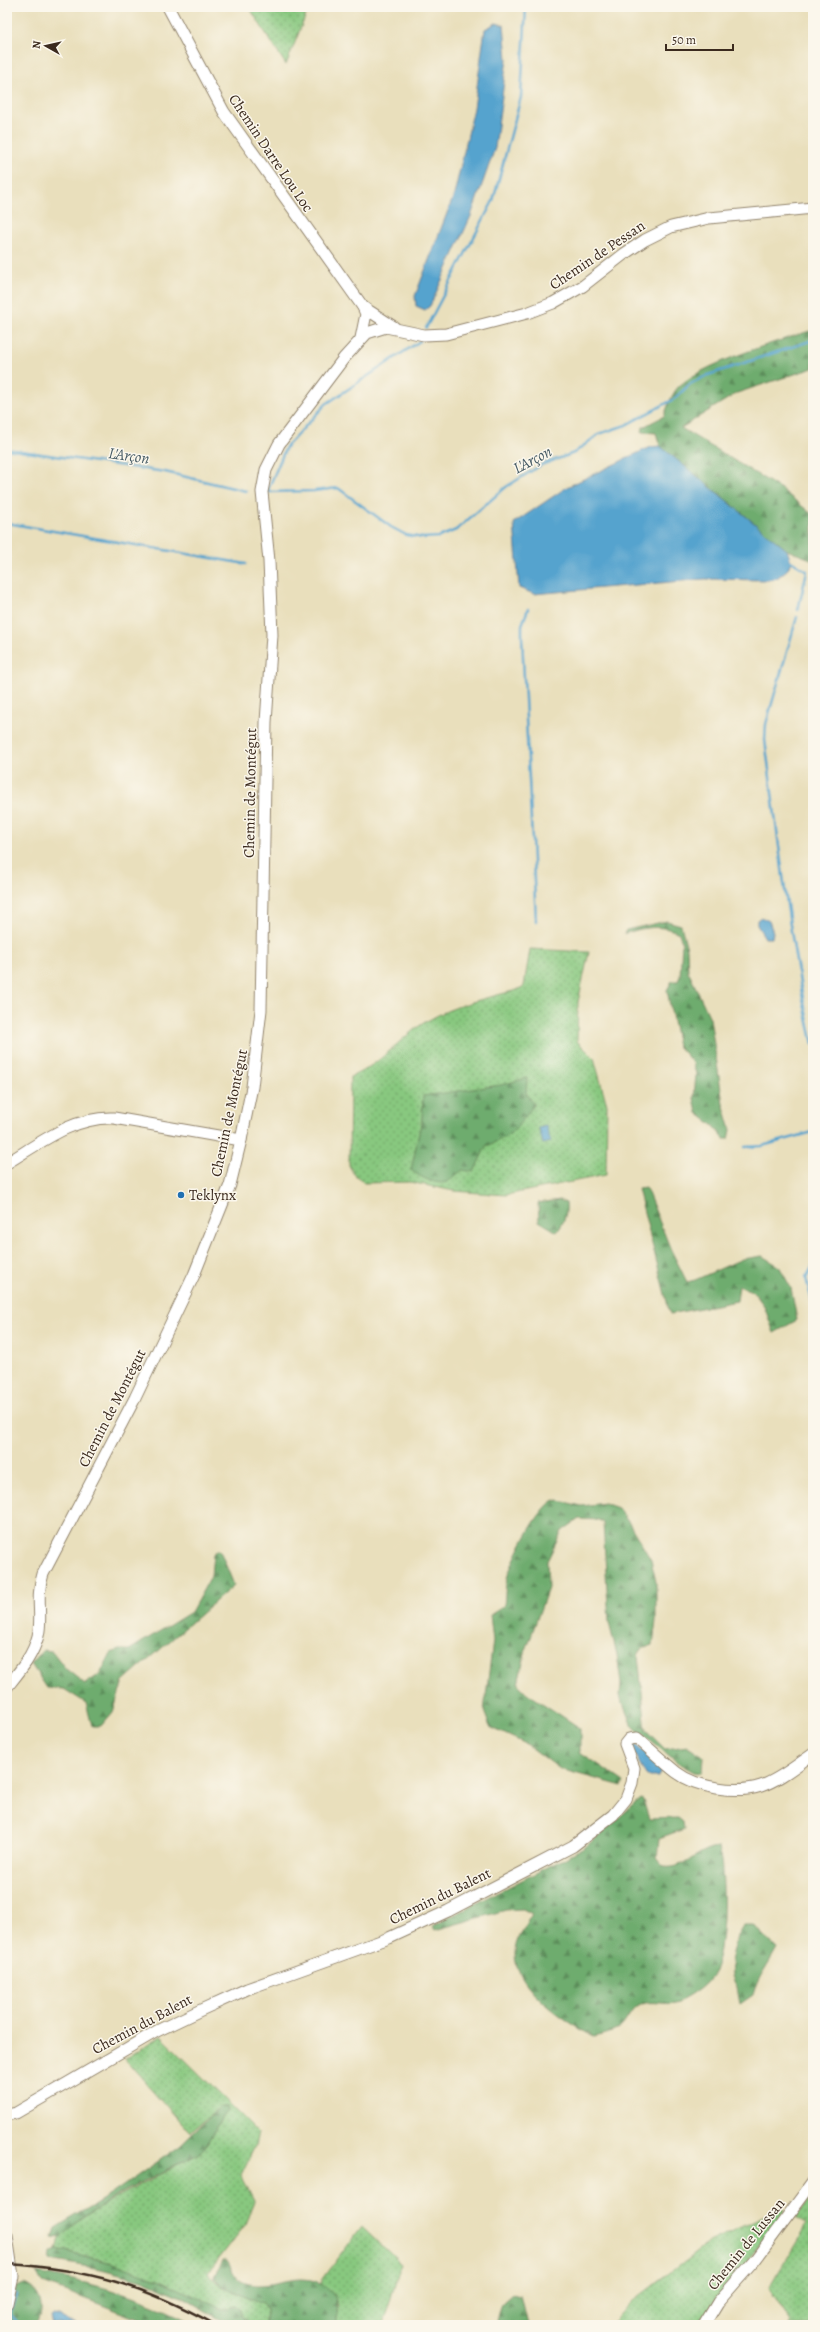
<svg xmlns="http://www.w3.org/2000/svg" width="820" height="2332" viewBox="0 0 820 2332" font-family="Alegreya,serif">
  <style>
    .grass { fill: url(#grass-dots); stroke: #62794e }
    .forest { fill: url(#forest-firs); stroke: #546b46 }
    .water { fill: #54a3ce; stroke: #486676 }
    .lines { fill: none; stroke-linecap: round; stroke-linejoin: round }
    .stream { stroke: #54a3ce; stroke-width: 2.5 }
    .minor-casing { stroke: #92846d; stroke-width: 13 }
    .minor { stroke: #fff; stroke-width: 11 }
    .rail { stroke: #3b2a1e; stroke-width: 2.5 }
    .poi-dot { fill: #1f6fb2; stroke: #fbf7ec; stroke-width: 1.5 }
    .labels { text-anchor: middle; stroke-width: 3; stroke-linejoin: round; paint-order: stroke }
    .street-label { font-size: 15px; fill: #3b2a1e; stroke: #fbf7ec }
    .poi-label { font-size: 15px; fill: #3b2a1e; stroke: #fbf7ec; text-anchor: start }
    .water-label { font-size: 16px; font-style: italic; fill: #455a64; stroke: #fbf7ec }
  </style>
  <defs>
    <pattern id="grass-dots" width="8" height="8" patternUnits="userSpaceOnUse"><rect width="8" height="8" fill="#88c87f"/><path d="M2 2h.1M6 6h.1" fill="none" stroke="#70a367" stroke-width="1.8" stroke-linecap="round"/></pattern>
    <pattern id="forest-firs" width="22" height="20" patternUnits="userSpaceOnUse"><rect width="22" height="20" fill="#6eac6e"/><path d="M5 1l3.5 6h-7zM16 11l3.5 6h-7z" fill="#5c8c5a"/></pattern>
  </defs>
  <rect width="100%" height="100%" fill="#fbf7ec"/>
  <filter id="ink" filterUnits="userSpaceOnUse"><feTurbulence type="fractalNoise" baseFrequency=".025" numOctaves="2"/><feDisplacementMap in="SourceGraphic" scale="8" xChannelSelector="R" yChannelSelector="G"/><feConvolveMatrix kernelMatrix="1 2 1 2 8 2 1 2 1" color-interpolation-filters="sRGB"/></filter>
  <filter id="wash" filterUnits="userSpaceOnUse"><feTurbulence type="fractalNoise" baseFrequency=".012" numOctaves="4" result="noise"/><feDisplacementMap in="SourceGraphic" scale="16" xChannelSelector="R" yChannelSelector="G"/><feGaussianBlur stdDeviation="0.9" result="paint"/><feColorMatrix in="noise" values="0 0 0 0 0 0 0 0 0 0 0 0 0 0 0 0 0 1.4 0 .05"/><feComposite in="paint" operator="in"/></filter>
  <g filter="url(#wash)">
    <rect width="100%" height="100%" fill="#e9dfbc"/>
    <g class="grass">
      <polygon points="249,7 309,7 286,65"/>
      <path d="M530,949L589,952L578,1002L577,1041L594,1058L607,1105L606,1175L506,1195L454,1191L410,1182L364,1183L353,1173L349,1165L350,1077C385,1062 397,1039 427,1021C454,1005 486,998 517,990L524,986Z"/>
      <path d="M161,2036L258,2132L255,2146L241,2175L255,2202L246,2224L208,2273L222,2286L263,2303L267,2313L265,2325H251L241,2316L240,2309L237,2306L222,2309L116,2264L57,2249L60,2238L69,2228L101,2206L199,2153C212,2141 217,2124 228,2110L221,2106L190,2133L125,2059Z"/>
      <polygon points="813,2194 813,2325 790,2325 791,2322 769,2288 807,2225 796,2217"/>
      <polygon points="781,2209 786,2210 699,2325 611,2325 629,2304 711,2241"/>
      <polygon points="362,2226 401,2264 383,2325 336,2325 338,2305 320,2283"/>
    </g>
    <g class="forest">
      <path d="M813,330V368L737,393L681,428L781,489L813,515V560L787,550L660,446L656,433L642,432L643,427L664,416C667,409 670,398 675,391C692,366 782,340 813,330Z"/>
      <path d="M667,921L681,925L687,949L688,971L710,1018L723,1103L731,1130L729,1139H724L714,1126L697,1113L694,1098L696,1074L693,1063L678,1046L667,990L672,981H678L680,976L682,943L679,933C661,924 643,927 624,934L626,930Z"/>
      <path d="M527,1078L526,1094L534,1105C516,1128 514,1135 486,1146L474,1172L463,1170C458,1173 455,1176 450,1180C439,1188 420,1177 411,1170L422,1119L423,1096L501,1085Z"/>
      <polygon points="646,1188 671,1250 687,1282 695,1280 742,1259 762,1256 779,1266 791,1288 797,1320 774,1333 764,1306 754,1292 739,1286 737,1301 670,1314 638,1189"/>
      <path d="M560,1200L566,1203C567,1214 564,1223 557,1232L539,1221L538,1203Z"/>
      <path d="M555,1500L582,1506L604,1503L618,1508L629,1523L651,1560L656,1582V1621L653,1645L642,1649L638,1655L646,1730L665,1749L688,1746L703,1756L702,1773L694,1772L680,1764L638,1731L631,1724L620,1696L621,1683L617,1655L609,1623L603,1523L599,1520L579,1519L562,1531L547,1561L548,1588L525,1653L518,1684L527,1693L580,1728V1752L624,1782L622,1786L560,1769L528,1745L490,1727L484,1711L493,1641L490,1615L504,1606C505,1597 505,1587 507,1578C512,1561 538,1507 555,1500Z"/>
      <polygon points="218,1550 221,1553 234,1585 123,1682 113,1712 101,1726 92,1726 86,1703 64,1689 47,1688 31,1664 43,1650 52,1651 66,1669 85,1684 100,1674 111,1653 119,1650 129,1650 191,1612 211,1576 213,1554"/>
      <path d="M640,1799L643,1800L649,1819L678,1818L683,1822L684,1829L659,1838L657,1858L664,1867C686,1870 698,1848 719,1847C725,1878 726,1941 714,1971C709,1984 691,1996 678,2002C668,2006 653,2000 642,2004C630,2008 628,2021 620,2028C612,2033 603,2035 594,2037C567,2022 514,1988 515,1953C515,1937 525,1926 532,1914L523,1909L506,1910L435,1930L432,1926L583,1849Z"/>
      <path d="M744,1925H752L777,1948C769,1964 757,1978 753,1995L740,2004L737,1988L732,1976L731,1961L737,1936Z"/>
      <path d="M221,2106H227L228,2110C217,2124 212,2141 199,2153C152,2178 98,2200 60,2238L52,2237L55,2228L110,2195L180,2146Z"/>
      <polygon points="57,2249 116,2264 160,2280 222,2309 237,2306 240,2309 241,2316 251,2325 230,2325 182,2297 143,2280 101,2269 50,2260 51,2253"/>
      <path d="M223,2261H227C231,2267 235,2278 241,2281C261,2291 282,2279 302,2279C331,2280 341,2299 336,2325H265L267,2313L263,2303L222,2286L214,2276Z"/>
      <path d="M36,2273C93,2282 145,2298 196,2325H155L43,2283Z"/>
      <path d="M24,2284C41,2290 46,2310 36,2325H7L15,2288Z"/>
      <polygon points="513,2294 521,2296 528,2325 495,2325 500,2306"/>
    </g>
    <g class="water">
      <polygon points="496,23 504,25 507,59 495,148 471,216 430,306 425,310 416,306 415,296 454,195 474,108 485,29"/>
      <polygon points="660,446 787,550 791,561 788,569 777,578 766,580 705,579 534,594 519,588 514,523 567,487 650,447"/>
      <polygon points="761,917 769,921 773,932 772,938 765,938 757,925 757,920"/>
      <polygon points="546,1126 551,1142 543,1144 539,1128"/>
      <polygon points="634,1743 663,1768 659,1777 649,1777 646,1775 632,1750 631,1745"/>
      <polygon points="53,2315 59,2316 76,2325 52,2325 50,2317"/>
    </g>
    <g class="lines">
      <g class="stream">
        <polyline points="426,328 493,201 521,97 526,7"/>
        <polyline points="420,341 326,404 286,447 267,492 314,491 338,488 391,527 406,535 423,538 439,537 456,530 506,487 541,465 574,453 599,434 626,425 674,399 690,384 708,375 813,340"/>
        <polyline points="7,449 165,472 246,491"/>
        <polyline points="7,523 246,564"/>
        <polyline points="791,561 807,571 798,610"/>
        <polyline points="528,609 522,625 522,637 536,921"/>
        <path d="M797,617L766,724L765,740C779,841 789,944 813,1044"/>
        <polyline points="745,1147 762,1146 813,1132"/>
        <polyline points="813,1266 806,1278 813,1305"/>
        <polyline points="16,2294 10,2313 21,2325"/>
      </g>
    </g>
  </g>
  <g filter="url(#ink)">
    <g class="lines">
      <g class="minor-casing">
        <g id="minor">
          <polyline points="168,7 224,112 363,307 366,314 361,338"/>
          <polyline points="363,307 394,327"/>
          <path d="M7,1163C40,1143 74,1116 114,1118L241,1140"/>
          <path d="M7,1687C19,1672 33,1656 38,1636C43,1616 35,1598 43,1574L135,1398L194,1275L230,1185L241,1140L252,1087L261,1010L266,722L272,635L269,561L262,492L266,470L279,444L344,358L367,333L386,327L424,335L446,334L527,313L553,303L583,286L624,254L645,240L671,227L709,218L813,208"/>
          <path d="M7,2115L16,2113L157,2031L203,2009L247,1989L389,1938L448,1911L573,1846L613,1815L626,1799L632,1783L634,1768L625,1744L629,1739L637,1738C650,1749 662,1761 676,1772C697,1788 736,1794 761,1786C779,1780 797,1765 813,1754"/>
          <polyline points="7,2236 13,2276 7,2303"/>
          <polyline points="704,2325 718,2302 755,2260 813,2182"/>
        </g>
      </g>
      <use href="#minor" class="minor"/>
      <path class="rail" d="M7,2264C89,2269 145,2286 216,2325"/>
    </g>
  </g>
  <circle class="poi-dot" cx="181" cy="1195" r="4"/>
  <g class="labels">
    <g class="street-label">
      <text transform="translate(271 153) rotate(56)" y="5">Chemin Darre Lou Loc</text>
      <text transform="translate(597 255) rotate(-34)" y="5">Chemin de Pessan</text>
      <text transform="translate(250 793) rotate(-89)" y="5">Chemin de Montégut</text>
      <text transform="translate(229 1113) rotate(-78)" y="5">Chemin de Montégut</text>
      <text transform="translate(112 1408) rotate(-63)" y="5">Chemin de Montégut</text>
      <text transform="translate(440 1896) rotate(-26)" y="5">Chemin du Balent</text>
      <text transform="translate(142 2024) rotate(-28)" y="5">Chemin du Balent</text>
      <text transform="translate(746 2244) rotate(-51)" y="5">Chemin de Lussan</text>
    </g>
    <g class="poi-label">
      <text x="189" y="1200">Teklynx</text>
    </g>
    <g class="water-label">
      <text transform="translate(129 455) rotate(8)" y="6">L'Arçon</text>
      <text transform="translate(532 459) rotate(-28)" y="6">L'Arçon</text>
    </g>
  </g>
  <rect width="820" height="2332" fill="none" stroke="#fbf7ec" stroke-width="24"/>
  <g transform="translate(46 46) rotate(278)" stroke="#fbf7ec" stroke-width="3" paint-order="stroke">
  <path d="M0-3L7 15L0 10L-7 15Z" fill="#3b2a1e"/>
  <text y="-6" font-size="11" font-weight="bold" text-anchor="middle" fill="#3b2a1e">N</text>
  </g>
  <path d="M666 44v6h67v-6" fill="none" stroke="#3b2a1e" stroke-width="2"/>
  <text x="672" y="44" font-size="12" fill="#3b2a1e" stroke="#fbf7ec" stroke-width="3" paint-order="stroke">50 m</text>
</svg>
